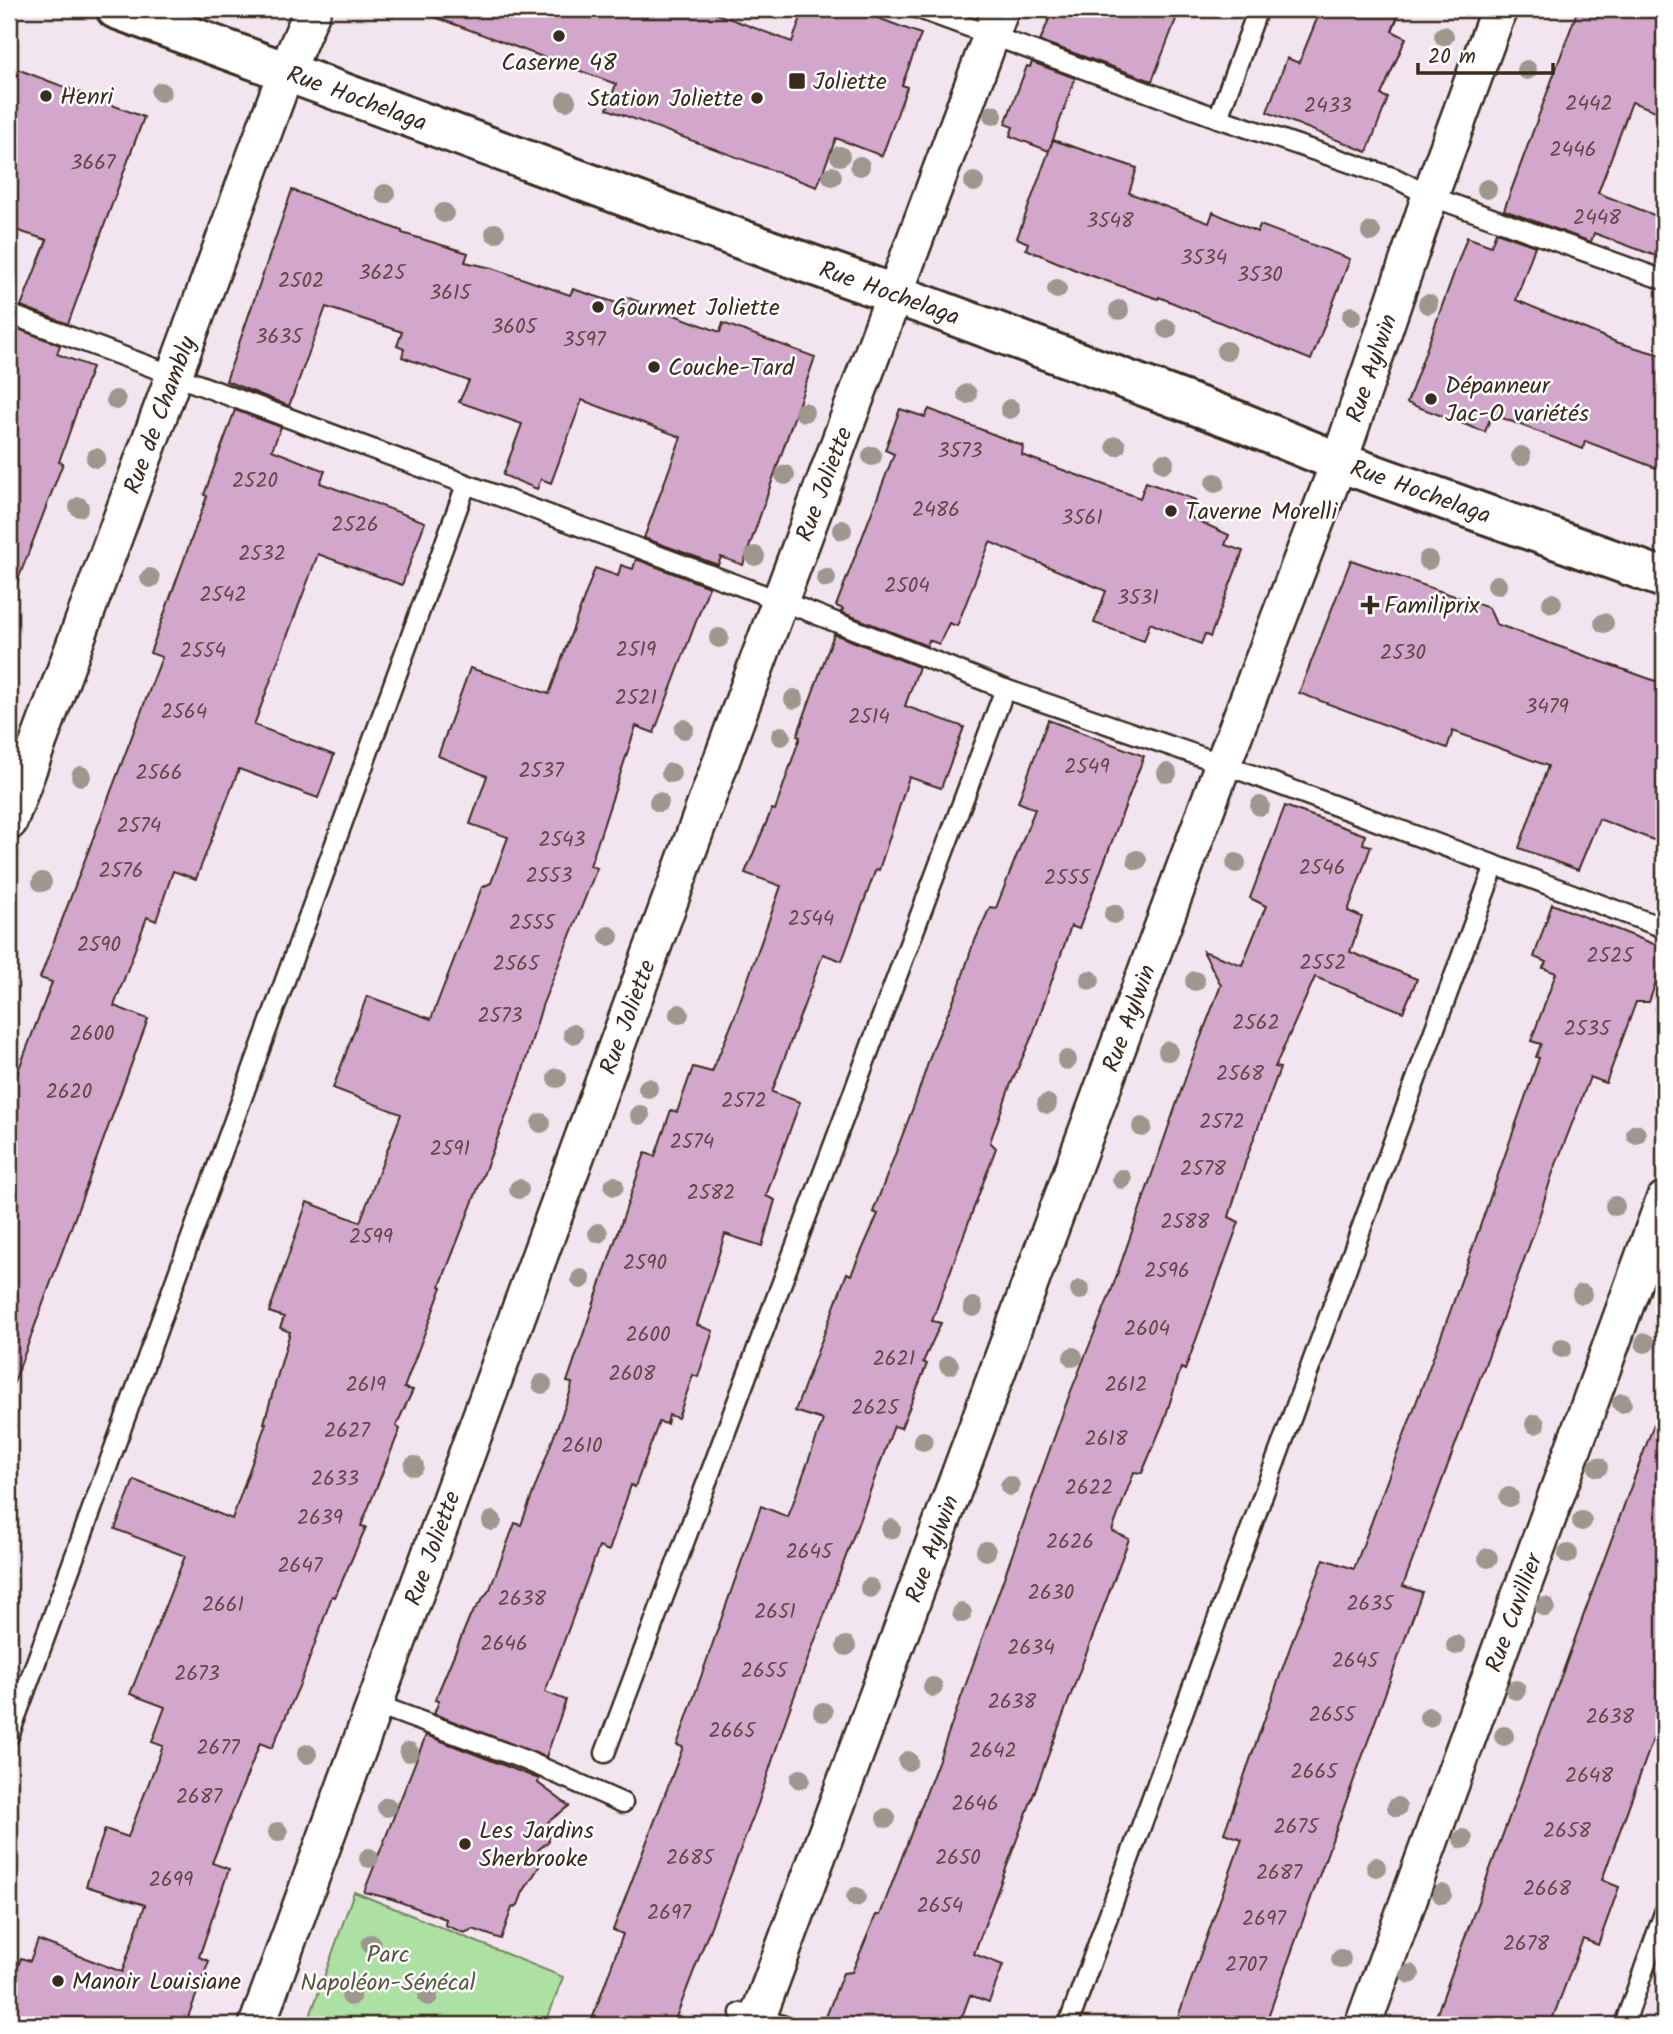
<svg xmlns="http://www.w3.org/2000/svg" width="1673" height="2034" viewBox="0 0 1673 2034" font-family="Kalam,sans-serif">
  <style>
    .green { fill: #ade1a3; stroke: #748660; stroke-width: 2 }
    .building { fill: #d3a7cb; stroke: #3b2a1e; stroke-width: 2 }
    .lines { fill: none; stroke-linecap: round; stroke-linejoin: round }
    .service-casing { stroke: #3b2a1e; stroke-width: 23 }
    .minor-casing { stroke: #3b2a1e; stroke-width: 40 }
    .tertiary-casing { stroke: #3b2a1e; stroke-width: 44 }
    .service { stroke: #fff; stroke-width: 18 }
    .minor { stroke: #fff; stroke-width: 35 }
    .tertiary { stroke: #fff; stroke-width: 38 }
    .tree { fill: #9d978e }
    .poi-dot { fill: #3b2a1e; stroke: #fff; stroke-width: 2.5 }
    .labels { text-anchor: middle; stroke-width: 5; stroke-linejoin: round; paint-order: stroke }
    .number-label { font-size: 21px; fill: #614949 }
    .poi-label { font-size: 24px; fill: #3b2a1e; stroke: #fff; text-anchor: start }
    .street-label { font-size: 24px; fill: #3b2a1e; stroke: #fff }
    .park-label { font-size: 24px; fill: #58583f; stroke: #fff }
  </style>
  <rect width="100%" height="100%" fill="#f2e5ef"/>
  <filter id="ink" filterUnits="userSpaceOnUse"><feTurbulence type="fractalNoise" baseFrequency=".0143" numOctaves="2"/><feDisplacementMap in="SourceGraphic" scale="14" xChannelSelector="R" yChannelSelector="G"/><feConvolveMatrix kernelMatrix="1 2 1 2 8 2 1 2 1" color-interpolation-filters="sRGB"/></filter>
  <g filter="url(#ink)">
    <polygon class="green" points="354,1892 563,1977 545,2025 307,2025"/>
    <g class="building">
      <polygon points="425,9 704,9 792,42 804,9 854,9 921,34 902,85 907,87 882,156 836,138 817,187 607,109 616,84 424,13"/>
      <polygon points="1053,9 1180,9 1152,81 1040,41"/>
      <polygon points="1321,9 1401,9 1392,31 1406,38 1381,95 1388,98 1367,152 1267,112 1287,58 1299,63"/>
      <polygon points="1578,9 1664,9 1664,114 1632,102 1598,193 1664,219 1664,259 1594,233 1591,242 1504,210"/>
      <polygon points="1032,62 1075,78 1049,151 1010,136 1013,127 1005,124 1027,66 1030,67"/>
      <polygon points="9,66 144,117 68,324 21,306 47,240 9,228"/>
      <polygon points="1053,140 1137,168 1129,193 1209,223 1213,212 1257,232 1260,225 1350,259 1311,360 1159,297 1158,299 1078,271 1026,249 1028,243 1017,238"/>
      <polygon points="292,190 402,231 402,233 468,253 465,262 492,268 570,295 573,289 623,305 626,297 720,332 723,323 815,357 743,565 721,557 718,565 644,538 681,437 582,400 551,483 541,479 537,489 503,475 522,424 459,402 469,381 402,357 404,349 397,346 402,332 326,307 289,406 226,381"/>
      <polygon points="1496,232 1535,246 1516,300 1616,342 1664,356 1664,471 1585,441 1583,449 1492,414 1485,432 1407,403 1467,237 1491,246"/>
      <polygon points="13,327 60,345 57,354 92,367 59,462 63,463 11,598 9,598 9,337"/>
      <polygon points="900,409 925,417 929,409 1023,446 1022,455 1140,498 1146,482 1196,500 1190,517 1229,535 1225,545 1243,551 1210,637 1205,634 1201,644 1150,623 1144,641 1094,623 1106,591 990,542 957,626 949,623 939,644 929,640 927,646 841,612 843,609 836,606 894,454 885,450"/>
      <polygon points="235,410 281,427 272,450 325,471 320,483 425,522 402,585 318,554 254,725 334,755 318,798 239,769 196,879 173,871 156,921 147,917 114,1006 148,1019 13,1385 9,1384 9,1095 52,982 40,978 162,657 150,653 207,496 204,495"/>
      <polygon points="636,559 709,587 654,733 636,726 590,866 597,868 542,1006 520,1080 440,1286 442,1287 404,1388 413,1390 396,1426 400,1429 361,1526 366,1527 335,1597 332,1596 301,1682 272,1748 260,1743 212,1863 229,1869 199,1957 209,1961 185,2025 9,2025 9,1991 21,1958 30,1961 38,1940 122,1972 145,1905 86,1886 105,1829 128,1837 163,1746 152,1742 165,1707 130,1694 185,1556 115,1529 134,1480 232,1519 266,1423 264,1423 290,1332 280,1328 284,1317 269,1312 307,1202 360,1222 401,1114 333,1088 367,996 431,1019 482,887 491,883 508,837 470,824 487,776 438,756 470,668 549,694 595,568 618,576 621,565 633,569"/>
      <polygon points="1351,560 1489,608 1496,624 1664,684 1664,844 1599,819 1578,870 1519,848 1548,766 1453,731 1447,748 1299,693"/>
      <polygon points="834,634 919,667 905,706 964,727 941,788 909,777 879,870 876,869 842,961 823,954 772,1092 800,1102 766,1196 775,1200 762,1246 725,1234 697,1325 713,1331 698,1377 693,1375 678,1418 669,1415 667,1424 659,1422 635,1487 631,1485 609,1551 599,1547 545,1692 566,1700 546,1757 434,1714 439,1701 435,1700 470,1616 490,1589 515,1523 521,1525 571,1390 572,1383 567,1382 645,1153 655,1156 671,1110 677,1112 693,1067 712,1072 733,1021 781,886 745,873 772,809 775,810 800,737 797,736"/>
      <polygon points="1048,720 1144,756 1079,929 1071,926 1033,1034 1010,1086 990,1142 996,1148 932,1321 941,1323 923,1362 927,1364 901,1428 894,1426 787,1716 758,1804 673,2025 590,2025 623,1934 613,1930 683,1747 677,1745 761,1506 788,1517 823,1420 795,1411 847,1273 851,1275 878,1214 873,1212 914,1105 933,1048 958,990 972,947 990,907 996,908 1035,809 1018,802"/>
      <polygon points="1285,806 1365,835 1363,844 1371,846 1348,911 1362,917 1350,952 1417,979 1403,1012 1315,977 1275,1067 1280,1068 1246,1160 1229,1217 1239,1222 1185,1370 1181,1368 1164,1421 1142,1473 1134,1472 1112,1531 1129,1539 974,1954 1003,1965 989,2002 970,1995 959,2025 823,2025 843,1973 852,1972 876,1915 880,1915 938,1762 1069,1396 1112,1289 1190,1065 1221,985 1203,951 1242,965 1266,906 1250,898"/>
      <polygon points="1552,904 1664,948 1664,958 1649,1002 1636,1002 1606,1083 1590,1077 1552,1175 1535,1230 1403,1586 1422,1592 1265,2025 1175,2025 1242,1839 1224,1833 1294,1636 1324,1559 1354,1569 1450,1312 1539,1058 1536,1057 1541,1044 1531,1041 1556,973 1543,968 1546,962 1534,957"/>
      <polygon points="1661,1405 1664,1405 1664,1709 1602,1880 1619,1887 1598,1945 1583,1939 1550,2025 1461,2025 1436,2016"/>
      <polygon points="426,1735 539,1779 538,1783 569,1806 548,1822 549,1841 538,1850 539,1867 523,1892 518,1905 512,1908 501,1939 473,1929 464,1933 445,1925 446,1919 392,1899 364,1892"/>
    </g>
    <g class="lines">
      <g class="service-casing">
        <g id="service">
          <polyline points="919,9 1218,118 1395,178 1430,196 1664,280"/>
          <polyline points="1218,118 1258,9"/>
          <polyline points="9,314 805,610 1005,689 1223,764 1664,928"/>
          <polyline points="375,1704 525,1760 623,1803"/>
          <polyline points="9,1736 466,485"/>
          <polyline points="605,1753 1005,689"/>
          <polyline points="740,2013 782,2025"/>
          <polyline points="1068,2025 1495,865"/>
          <polyline points="1624,2025 1664,1913"/>
        </g>
      </g>
      <g class="minor-casing">
        <g id="minor">
          <path id="s1" d="M9,822L286,72L313,9"/>
          <path id="s2" d="M257,2025L780,601L1001,9"/>
          <path id="s3" d="M755,2025L1223,764L1339,462L1430,196L1499,9"/>
          <path id="s4" d="M1363,2025L1664,1200"/>
        </g>
      </g>
      <g class="tertiary-casing">
        <g id="tertiary">
          <path id="s5" d="M116,9L770,250L933,308L1238,421L1339,462L1664,578"/>
        </g>
      </g>
      <use href="#service" class="service"/>
      <use href="#minor" class="minor"/>
      <use href="#tertiary" class="tertiary"/>
    </g>
    <g class="tree">
      <circle cx="1444" cy="36" r="10"/>
      <circle cx="1527" cy="70" r="10"/>
      <circle cx="161" cy="92" r="10"/>
      <circle cx="566" cy="101" r="10"/>
      <circle cx="993" cy="115" r="10"/>
      <circle cx="840" cy="156" r="10"/>
      <circle cx="860" cy="166" r="10"/>
      <circle cx="832" cy="176" r="10"/>
      <circle cx="974" cy="182" r="10"/>
      <circle cx="1487" cy="189" r="10"/>
      <circle cx="385" cy="194" r="10"/>
      <circle cx="444" cy="213" r="10"/>
      <circle cx="1371" cy="232" r="10"/>
      <circle cx="495" cy="233" r="10"/>
      <circle cx="1057" cy="289" r="10"/>
      <circle cx="1428" cy="304" r="10"/>
      <circle cx="1119" cy="310" r="10"/>
      <circle cx="1352" cy="316" r="10"/>
      <circle cx="1167" cy="329" r="10"/>
      <circle cx="1226" cy="351" r="10"/>
      <circle cx="967" cy="394" r="10"/>
      <circle cx="116" cy="400" r="10"/>
      <circle cx="1010" cy="409" r="10"/>
      <circle cx="804" cy="412" r="10"/>
      <circle cx="1116" cy="446" r="10"/>
      <circle cx="872" cy="456" r="10"/>
      <circle cx="1521" cy="456" r="10"/>
      <circle cx="96" cy="458" r="10"/>
      <circle cx="1164" cy="463" r="10"/>
      <circle cx="785" cy="475" r="10"/>
      <circle cx="1215" cy="483" r="10"/>
      <circle cx="79" cy="507" r="10"/>
      <circle cx="842" cy="530" r="10"/>
      <circle cx="755" cy="556" r="10"/>
      <circle cx="1428" cy="560" r="10"/>
      <circle cx="150" cy="578" r="10"/>
      <circle cx="826" cy="578" r="10"/>
      <circle cx="1497" cy="585" r="10"/>
      <circle cx="1552" cy="603" r="10"/>
      <circle cx="1604" cy="623" r="10"/>
      <circle cx="719" cy="638" r="10"/>
      <circle cx="794" cy="699" r="10"/>
      <circle cx="684" cy="729" r="10"/>
      <circle cx="781" cy="736" r="10"/>
      <circle cx="671" cy="773" r="10"/>
      <circle cx="1167" cy="773" r="10"/>
      <circle cx="81" cy="776" r="10"/>
      <circle cx="659" cy="802" r="10"/>
      <circle cx="1260" cy="806" r="10"/>
      <circle cx="1137" cy="860" r="10"/>
      <circle cx="1236" cy="863" r="10"/>
      <circle cx="42" cy="882" r="10"/>
      <circle cx="1114" cy="914" r="10"/>
      <circle cx="609" cy="936" r="10"/>
      <circle cx="1090" cy="980" r="10"/>
      <circle cx="1195" cy="981" r="10"/>
      <circle cx="679" cy="1014" r="10"/>
      <circle cx="573" cy="1034" r="10"/>
      <circle cx="1168" cy="1051" r="10"/>
      <circle cx="1067" cy="1060" r="10"/>
      <circle cx="557" cy="1078" r="10"/>
      <circle cx="648" cy="1088" r="10"/>
      <circle cx="1047" cy="1104" r="10"/>
      <circle cx="640" cy="1115" r="10"/>
      <circle cx="541" cy="1123" r="10"/>
      <circle cx="1142" cy="1127" r="10"/>
      <circle cx="1636" cy="1134" r="10"/>
      <circle cx="1122" cy="1179" r="10"/>
      <circle cx="614" cy="1186" r="10"/>
      <circle cx="519" cy="1189" r="10"/>
      <circle cx="1615" cy="1206" r="10"/>
      <circle cx="598" cy="1233" r="10"/>
      <circle cx="581" cy="1279" r="10"/>
      <circle cx="1080" cy="1290" r="10"/>
      <circle cx="1582" cy="1294" r="10"/>
      <circle cx="973" cy="1307" r="10"/>
      <circle cx="1645" cy="1343" r="10"/>
      <circle cx="1562" cy="1348" r="10"/>
      <circle cx="1073" cy="1357" r="10"/>
      <circle cx="949" cy="1365" r="10"/>
      <circle cx="542" cy="1384" r="10"/>
      <circle cx="1622" cy="1403" r="10"/>
      <circle cx="1535" cy="1424" r="10"/>
      <circle cx="923" cy="1441" r="10"/>
      <circle cx="414" cy="1466" r="10"/>
      <circle cx="1598" cy="1467" r="10"/>
      <circle cx="1010" cy="1486" r="10"/>
      <circle cx="1509" cy="1497" r="10"/>
      <circle cx="492" cy="1521" r="10"/>
      <circle cx="1582" cy="1521" r="10"/>
      <circle cx="891" cy="1529" r="10"/>
      <circle cx="986" cy="1551" r="10"/>
      <circle cx="1568" cy="1554" r="10"/>
      <circle cx="1488" cy="1558" r="10"/>
      <circle cx="870" cy="1588" r="10"/>
      <circle cx="1545" cy="1607" r="10"/>
      <circle cx="962" cy="1613" r="10"/>
      <circle cx="1456" cy="1645" r="10"/>
      <circle cx="846" cy="1646" r="10"/>
      <circle cx="933" cy="1687" r="10"/>
      <circle cx="1516" cy="1690" r="10"/>
      <circle cx="823" cy="1712" r="10"/>
      <circle cx="1429" cy="1717" r="10"/>
      <circle cx="1504" cy="1736" r="10"/>
      <circle cx="409" cy="1752" r="10"/>
      <circle cx="307" cy="1754" r="10"/>
      <circle cx="908" cy="1761" r="10"/>
      <circle cx="800" cy="1779" r="10"/>
      <circle cx="387" cy="1807" r="10"/>
      <circle cx="1397" cy="1807" r="10"/>
      <circle cx="886" cy="1818" r="10"/>
      <circle cx="278" cy="1832" r="10"/>
      <circle cx="1463" cy="1839" r="10"/>
      <circle cx="369" cy="1858" r="10"/>
      <circle cx="1376" cy="1867" r="10"/>
      <circle cx="1442" cy="1894" r="10"/>
      <circle cx="856" cy="1897" r="10"/>
      <circle cx="371" cy="1944" r="10"/>
      <circle cx="1341" cy="1959" r="10"/>
      <circle cx="1410" cy="1974" r="10"/>
      <circle cx="351" cy="1996" r="10"/>
      <circle cx="428" cy="1996" r="10"/>
    </g>
  </g>
  <g class="poi-dot">
    <circle cx="559" cy="36" r="7"/>
    <rect x="788" y="72" width="18" height="18" rx="3.5"/>
    <circle cx="46" cy="96" r="7"/>
    <circle cx="757" cy="98" r="7"/>
    <circle cx="598" cy="307" r="7"/>
    <circle cx="654" cy="367" r="7"/>
    <circle cx="1431" cy="399" r="7"/>
    <circle cx="1171" cy="511" r="7"/>
    <path d="M1366.5 594.5h7v7h7v7h-7v7h-7v-7h-7v-7h7z"/>
    <circle cx="465" cy="1844" r="7"/>
    <circle cx="58" cy="1981" r="7"/>
  </g>
  <g class="labels">
    <g class="number-label">
      <text x="1589" y="110">2442</text>
      <text x="1328" y="112">2433</text>
      <text x="1573" y="156">2446</text>
      <text x="93" y="169">3667</text>
      <text x="1597" y="224">2448</text>
      <text x="1110" y="227">3548</text>
      <text x="1204" y="264">3534</text>
      <text x="382" y="279">3625</text>
      <text x="1260" y="281">3530</text>
      <text x="301" y="287">2502</text>
      <text x="450" y="299">3615</text>
      <text x="514" y="333">3605</text>
      <text x="279" y="343">3635</text>
      <text x="584" y="346">3597</text>
      <text x="960" y="457">3573</text>
      <text x="255" y="487">2520</text>
      <text x="936" y="516">2486</text>
      <text x="1082" y="524">3561</text>
      <text x="355" y="531">2526</text>
      <text x="262" y="560">2532</text>
      <text x="907" y="592">2504</text>
      <text x="223" y="601">2542</text>
      <text x="1138" y="604">3531</text>
      <text x="636" y="656">2519</text>
      <text x="203" y="657">2554</text>
      <text x="1403" y="659">2530</text>
      <text x="636" y="704">2521</text>
      <text x="1547" y="713">3479</text>
      <text x="184" y="718">2564</text>
      <text x="869" y="723">2514</text>
      <text x="1087" y="773">2549</text>
      <text x="541" y="777">2537</text>
      <text x="159" y="779">2566</text>
      <text x="139" y="832">2574</text>
      <text x="562" y="846">2543</text>
      <text x="1322" y="874">2546</text>
      <text x="121" y="877">2576</text>
      <text x="549" y="882">2553</text>
      <text x="1067" y="884">2555</text>
      <text x="811" y="925">2544</text>
      <text x="532" y="929">2555</text>
      <text x="99" y="951">2590</text>
      <text x="1610" y="962">2525</text>
      <text x="1323" y="969">2552</text>
      <text x="516" y="970">2565</text>
      <text x="500" y="1022">2573</text>
      <text x="1256" y="1029">2562</text>
      <text x="1587" y="1035">2535</text>
      <text x="92" y="1040">2600</text>
      <text x="1240" y="1080">2568</text>
      <text x="69" y="1098">2620</text>
      <text x="744" y="1107">2572</text>
      <text x="1222" y="1128">2572</text>
      <text x="692" y="1148">2574</text>
      <text x="450" y="1155">2591</text>
      <text x="1203" y="1175">2578</text>
      <text x="711" y="1199">2582</text>
      <text x="1185" y="1228">2588</text>
      <text x="371" y="1243">2599</text>
      <text x="645" y="1269">2590</text>
      <text x="1167" y="1277">2596</text>
      <text x="1147" y="1335">2604</text>
      <text x="648" y="1341">2600</text>
      <text x="894" y="1365">2621</text>
      <text x="632" y="1380">2608</text>
      <text x="366" y="1391">2619</text>
      <text x="1126" y="1391">2612</text>
      <text x="875" y="1414">2625</text>
      <text x="347" y="1437">2627</text>
      <text x="1106" y="1445">2618</text>
      <text x="582" y="1452">2610</text>
      <text x="335" y="1485">2633</text>
      <text x="1089" y="1494">2622</text>
      <text x="320" y="1524">2639</text>
      <text x="1070" y="1548">2626</text>
      <text x="809" y="1558">2645</text>
      <text x="300" y="1572">2647</text>
      <text x="1051" y="1599">2630</text>
      <text x="522" y="1605">2638</text>
      <text x="1370" y="1610">2635</text>
      <text x="223" y="1611">2661</text>
      <text x="775" y="1618">2651</text>
      <text x="504" y="1650">2646</text>
      <text x="1031" y="1654">2634</text>
      <text x="1355" y="1667">2645</text>
      <text x="764" y="1677">2655</text>
      <text x="197" y="1680">2673</text>
      <text x="1012" y="1708">2638</text>
      <text x="1332" y="1721">2655</text>
      <text x="1610" y="1723">2638</text>
      <text x="732" y="1737">2665</text>
      <text x="218" y="1754">2677</text>
      <text x="993" y="1757">2642</text>
      <text x="1314" y="1778">2665</text>
      <text x="1589" y="1782">2648</text>
      <text x="199" y="1803">2687</text>
      <text x="975" y="1810">2646</text>
      <text x="1296" y="1833">2675</text>
      <text x="1567" y="1837">2658</text>
      <text x="690" y="1864">2685</text>
      <text x="958" y="1864">2650</text>
      <text x="1279" y="1879">2687</text>
      <text x="171" y="1886">2699</text>
      <text x="1547" y="1895">2668</text>
      <text x="940" y="1912">2654</text>
      <text x="669" y="1919">2697</text>
      <text x="1264" y="1925">2697</text>
      <text x="1526" y="1950">2678</text>
      <text x="1246" y="1971">2707</text>
    </g>
    <g class="poi-label">
      <text x="559" y="70" text-anchor="middle">Caserne 48</text>
      <text x="813" y="89">Joliette</text>
      <text x="60" y="104">Henri</text>
      <text x="743" y="106" text-anchor="end">Station Joliette</text>
      <text x="612" y="315">Gourmet Joliette</text>
      <text x="668" y="375">Couche-Tard</text>
      <text x="1445" y="393">Dépanneur<tspan x="1445" dy="28">Jac-O variétés</tspan></text>
      <text x="1185" y="519">Taverne Morelli</text>
      <text x="1384" y="613">Familiprix</text>
      <text x="479" y="1838">Les Jardins<tspan x="479" dy="28">Sherbrooke</tspan></text>
      <text x="72" y="1989">Manoir Louisiane</text>
    </g>
    <g class="street-label">
      <text dy="8" stroke="none"><textPath href="#s5" startOffset="257">Rue Hochelaga</textPath></text>
      <text dy="8" stroke="none"><textPath href="#s5" startOffset="824">Rue Hochelaga</textPath></text>
      <text dy="8" stroke="none"><textPath href="#s3" startOffset="1768">Rue Aylwin</textPath></text>
      <text dy="8" stroke="none"><textPath href="#s1" startOffset="434">Rue de Chambly</textPath></text>
      <text dy="8" stroke="none"><textPath href="#s2" startOffset="1642">Rue Joliette</textPath></text>
      <text dy="8" stroke="none"><textPath href="#s5" startOffset="1391">Rue Hochelaga</textPath></text>
      <text dy="8" stroke="none"><textPath href="#s2" startOffset="1074">Rue Joliette</textPath></text>
      <text dy="8" stroke="none"><textPath href="#s3" startOffset="1074">Rue Aylwin</textPath></text>
      <text dy="8" stroke="none"><textPath href="#s2" startOffset="508">Rue Joliette</textPath></text>
      <text dy="8" stroke="none"><textPath href="#s3" startOffset="508">Rue Aylwin</textPath></text>
      <text dy="8" stroke="none"><textPath href="#s4" startOffset="439">Rue Cuvillier</textPath></text>
    </g>
    <g class="park-label">
      <text x="388" y="1962">Parc<tspan x="388" dy="28">Napoléon-Sénécal</tspan></text>
    </g>
  </g>
  <rect width="1673" height="2034" fill="none" stroke="#fff" stroke-width="35"/>
  <rect x="18" y="18" width="1638" height="1999" fill="none" stroke="#3b2a1e" stroke-width="2.5" filter="url(#ink)"/>
  <path d="M1418 63v10h135v-10" fill="none" stroke="#3b2a1e" stroke-width="3.5"/>
  <text x="1428" y="63" font-size="21" fill="#3b2a1e" stroke="#ffffff" stroke-width="5" paint-order="stroke">20 m</text>
</svg>
